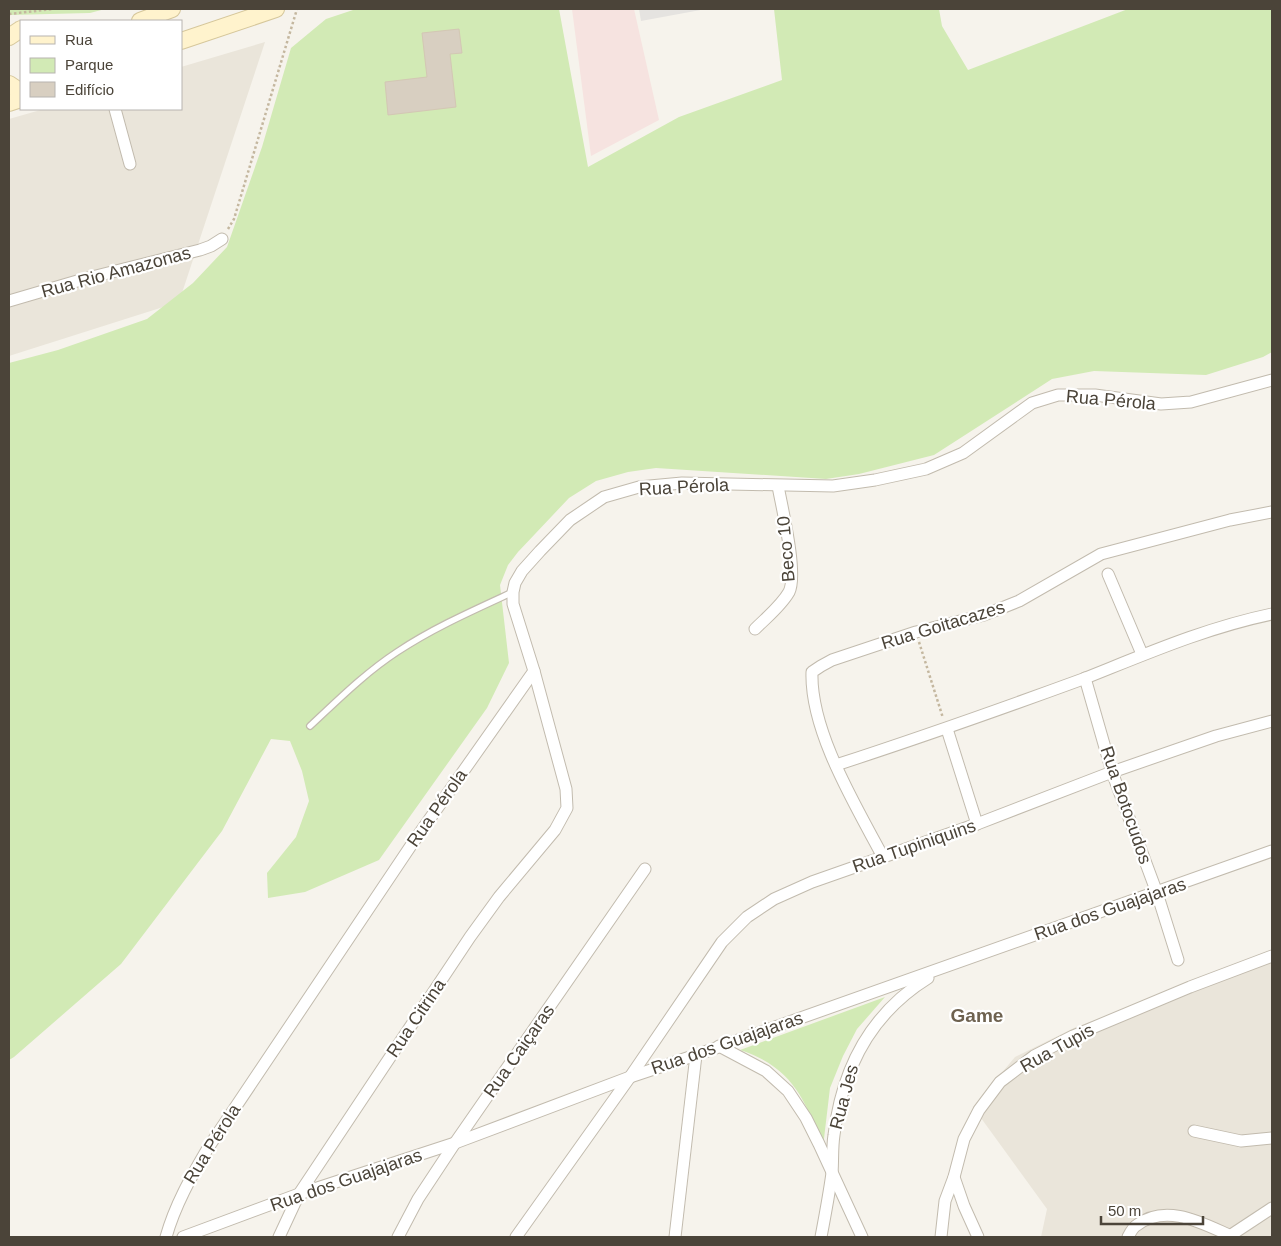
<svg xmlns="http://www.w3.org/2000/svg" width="1281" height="1246" viewBox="0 0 1281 1246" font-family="Arial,sans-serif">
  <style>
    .residential { fill: #eae5da }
    .medical { fill: #f6e3e0 }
    .green { fill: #d2eab5 }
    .parking { fill: #e5e3e0 }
    .building { fill: #d8cfc1; stroke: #d3c7b4 }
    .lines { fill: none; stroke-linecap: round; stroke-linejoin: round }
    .lane-casing { stroke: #c2bbae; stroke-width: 8 }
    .street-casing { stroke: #c2bbae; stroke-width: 13 }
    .secondary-casing { stroke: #d6c79b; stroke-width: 18 }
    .path { stroke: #c4b79f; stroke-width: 2.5; stroke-dasharray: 2.5 2.5; stroke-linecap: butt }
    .lane { stroke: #fff; stroke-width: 5.5 }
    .street { stroke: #fff; stroke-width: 11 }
    .secondary { stroke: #fff3cd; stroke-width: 16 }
    .labels { text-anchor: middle; stroke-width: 4.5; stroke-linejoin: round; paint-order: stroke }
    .street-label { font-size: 18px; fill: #4b4439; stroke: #fff }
    .neighbourhood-label { font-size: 19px; font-weight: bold; fill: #6e6250; stroke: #fff }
  </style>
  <rect width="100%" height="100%" fill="#f6f3ec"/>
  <g class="residential">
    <polygon points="265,42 179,302 9,356 9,119 44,109 181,109 181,67"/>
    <polygon points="1272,956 1272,1237 1041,1237 1047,1209 973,1107 1015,1057 1076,1027"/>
  </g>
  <polygon class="medical" points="572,9 634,9 659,120 591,156"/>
  <g class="green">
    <polygon points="9,9 105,9 90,13 9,15"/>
    <polygon points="356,9 559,9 588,167 679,117 782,80 774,9 939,9 942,26 968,70 1128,9 1272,9 1272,352 1263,357 1206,375 1094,371 1052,379 934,455 859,474 826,479 656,468 628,472 596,481 569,498 518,552 508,565 500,585 509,663 487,708 379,860 305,892 268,898 267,873 296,837 309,801 302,771 290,741 271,739 222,831 121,964 14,1057 9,1060 9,363 58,350 147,319 193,283 227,247 262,147 291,48 326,19"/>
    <path d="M885,997L857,1029L843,1056L830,1088L823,1147C805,1099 792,1067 740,1050Z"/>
  </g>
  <polygon class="parking" points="639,9 706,9 641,21"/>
  <polygon class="building" points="459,29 462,53 450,54 456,107 388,115 385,82 427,77 422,33"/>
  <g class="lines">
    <g class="lane-casing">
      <path id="lane" d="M310,726C338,700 365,673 397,652C433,628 474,610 513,592"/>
    </g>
    <g class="street-casing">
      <g id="street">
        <polyline points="115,109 130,164"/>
        <polyline points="9,301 84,279 200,250 211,246 222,239"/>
        <polyline points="1108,574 1142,654"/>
        <path d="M755,629C767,617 781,606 789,592C798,574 782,508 778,486"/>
        <polyline points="1085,678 1112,772 1157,893 1178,960"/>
        <polyline points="947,729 977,824"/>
        <path d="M836,765C919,738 1001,709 1083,679C1146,654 1205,628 1272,614"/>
        <path d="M883,857C856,806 810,731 812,672L821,666L832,660L916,632L984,615L1019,601L1101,554L1230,520L1272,512"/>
        <polyline points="719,1046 766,1071 788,1091 806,1118 819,1144 862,1237"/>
        <polyline points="1194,1131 1241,1141 1272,1138"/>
        <polyline points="954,1177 964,1206 978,1237"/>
        <path d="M166,1237C175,1205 191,1177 208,1148L412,844L534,671L513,604V592L515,583L522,571L540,551L570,520L604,497L639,487L682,483L833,486L875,480L926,469L963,453L1032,403L1058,395H1095L1161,404L1191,402L1272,380"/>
        <polyline points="183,1237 299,1194 455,1143 630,1077 696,1055 1272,851"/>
        <polyline points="279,1237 299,1194 470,937 499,897 555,830 567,808 566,789 534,671"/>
        <polyline points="398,1237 418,1199 455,1143 645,869"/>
        <polyline points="516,1237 630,1077 722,942 747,917 774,899 812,882 977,824 1112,772 1216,736 1272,721"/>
        <polyline points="675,1237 696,1055"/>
        <path d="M821,1237C825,1216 829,1195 832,1173C833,1161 832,1148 834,1135C842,1069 870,1014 928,978"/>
        <polyline points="941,1237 945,1201 954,1177 964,1139 979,1110 1000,1082 1034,1056 1073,1036 1190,987 1272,956"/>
        <path d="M1128,1237C1130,1233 1133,1227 1137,1225C1166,1203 1202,1223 1229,1235"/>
        <polyline points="1228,1237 1272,1208"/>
      </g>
    </g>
    <g class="secondary-casing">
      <g id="secondary">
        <polyline points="140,21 172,9"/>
        <polyline points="9,37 21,29"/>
        <polyline points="181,41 276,9"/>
        <polyline points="9,84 21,92"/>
        <polyline points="9,103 21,99"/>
      </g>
    </g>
    <g class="path">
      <polyline points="9,14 53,9"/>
      <polyline points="228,229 234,219 297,9"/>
      <polyline points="919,642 943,718"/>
    </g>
    <use href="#lane" class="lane"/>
    <use href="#street" class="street"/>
    <use href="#secondary" class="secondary"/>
  </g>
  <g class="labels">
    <g class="street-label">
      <text transform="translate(116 272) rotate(-15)" y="6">Rua Rio Amazonas</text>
      <text transform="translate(1111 400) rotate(5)" y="6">Rua Pérola</text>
      <text transform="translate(684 487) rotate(-3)" y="6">Rua Pérola</text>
      <text transform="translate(786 549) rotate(-95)" y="6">Beco 10</text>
      <text transform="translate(943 625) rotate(-17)" y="6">Rua Goitacazes</text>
      <text transform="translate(1126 805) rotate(71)" y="6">Rua Botocudos</text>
      <text transform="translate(437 808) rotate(-55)" y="6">Rua Pérola</text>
      <text transform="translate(914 846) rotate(-19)" y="6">Rua Tupiniquins</text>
      <text transform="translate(1110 909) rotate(-19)" y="6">Rua dos Guajajaras</text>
      <text transform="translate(416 1018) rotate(-56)" y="6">Rua Citrina</text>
      <text transform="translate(727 1043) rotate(-19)" y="6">Rua dos Guajajaras</text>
      <text transform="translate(1057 1048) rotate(-29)" y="6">Rua Tupis</text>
      <text transform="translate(519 1051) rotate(-55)" y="6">Rua Caiçaras</text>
      <text transform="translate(844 1097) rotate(-75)" y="6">Rua Jes</text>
      <text transform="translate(212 1144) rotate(-58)" y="6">Rua Pérola</text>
      <text transform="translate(346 1180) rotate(-19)" y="6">Rua dos Guajajaras</text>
    </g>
    <g class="neighbourhood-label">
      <text x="977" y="1022">Game</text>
    </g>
  </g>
  <rect width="1281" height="1246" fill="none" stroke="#4b4439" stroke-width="20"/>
  <rect x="20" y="20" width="162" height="90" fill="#ffffff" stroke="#b7b4b0"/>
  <rect x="30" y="36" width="25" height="8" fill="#fff3cd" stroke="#b7b4b0"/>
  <text x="65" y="45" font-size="15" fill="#4b4439">Rua</text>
  <rect x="30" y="58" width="25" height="15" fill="#d2eab5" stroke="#b7b4b0"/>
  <text x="65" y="70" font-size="15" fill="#4b4439">Parque</text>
  <rect x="30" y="82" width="25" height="15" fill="#d8cfc1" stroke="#b7b4b0"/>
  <text x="65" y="95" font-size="15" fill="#4b4439">Edifício</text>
  <path d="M1101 1216v8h102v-8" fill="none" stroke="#4b4439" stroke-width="2.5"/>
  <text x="1108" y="1216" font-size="15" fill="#4b4439" stroke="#ffffff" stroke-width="4" paint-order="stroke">50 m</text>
</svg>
